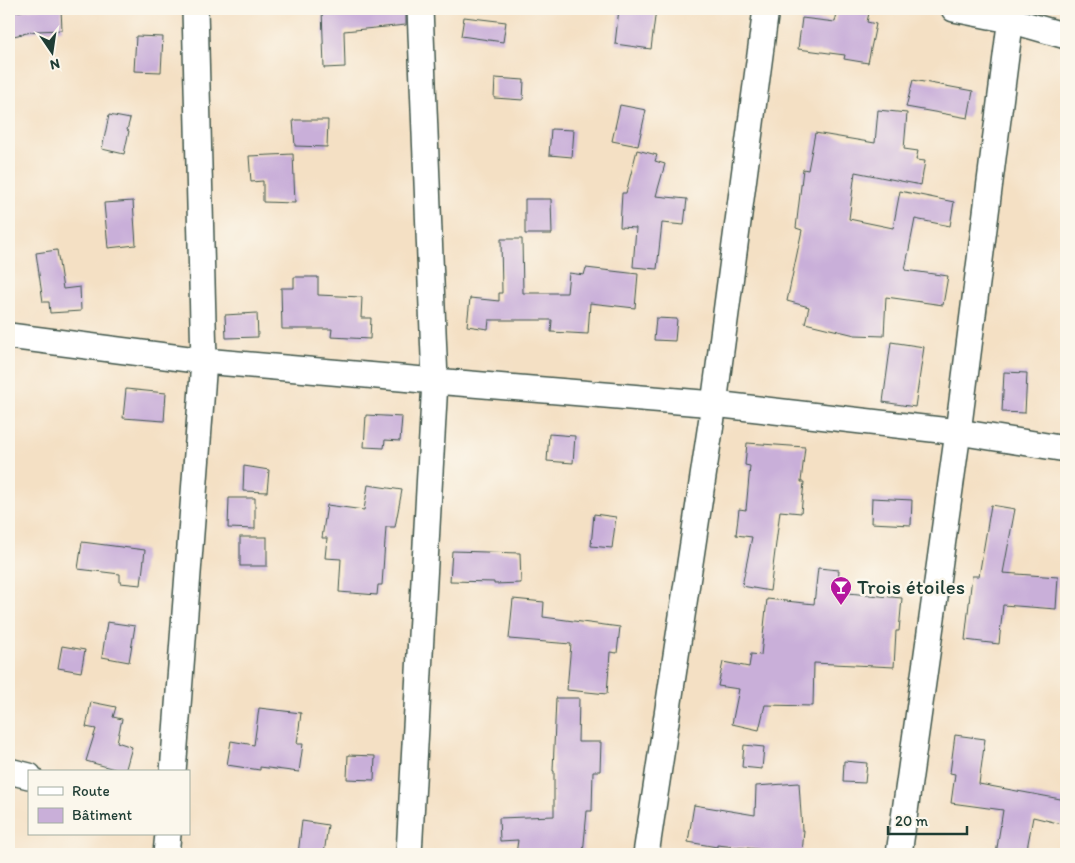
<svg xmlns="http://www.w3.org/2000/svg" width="1075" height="863" viewBox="0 0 1075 863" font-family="Itim,sans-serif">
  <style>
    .building { fill: #c9afd9 }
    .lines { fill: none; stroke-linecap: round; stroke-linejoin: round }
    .street-casing { stroke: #3f554a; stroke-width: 28 }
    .street { stroke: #fff; stroke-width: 25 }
    .labels { text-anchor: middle; stroke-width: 5; stroke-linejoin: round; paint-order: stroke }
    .poi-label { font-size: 21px; fill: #1f3d34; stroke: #fbf7ec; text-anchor: start }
  </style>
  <rect width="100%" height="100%" fill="#fbf7ec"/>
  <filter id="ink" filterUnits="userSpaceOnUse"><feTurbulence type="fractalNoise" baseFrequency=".02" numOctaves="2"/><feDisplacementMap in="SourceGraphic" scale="10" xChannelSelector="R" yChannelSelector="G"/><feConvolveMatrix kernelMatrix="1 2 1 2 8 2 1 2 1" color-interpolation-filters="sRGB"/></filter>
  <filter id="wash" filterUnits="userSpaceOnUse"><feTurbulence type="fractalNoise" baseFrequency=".0096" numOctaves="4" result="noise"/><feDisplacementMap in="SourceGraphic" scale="20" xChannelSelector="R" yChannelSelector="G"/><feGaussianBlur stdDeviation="1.12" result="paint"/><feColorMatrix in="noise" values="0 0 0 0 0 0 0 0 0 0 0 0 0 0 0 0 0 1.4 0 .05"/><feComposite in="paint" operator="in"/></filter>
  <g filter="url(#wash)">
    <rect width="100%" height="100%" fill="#f4e0c4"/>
    <g id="blocks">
      <g class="building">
        <polygon points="33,9 61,9 62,30 36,31 9,37 9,13"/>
        <polygon points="322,9 406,9 406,25 344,31 345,67 324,68"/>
        <polygon points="619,9 656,9 651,49 615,44"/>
        <polygon points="838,9 848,9 869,13 867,22 876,24 868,63 844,59 845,55 798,49 802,18 835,22"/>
        <polygon points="464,17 506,22 503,42 461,36"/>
        <polygon points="136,36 163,37 161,72 134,71"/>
        <polygon points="495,78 524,80 523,100 494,98"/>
        <polygon points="913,80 973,91 968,118 906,107"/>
        <polygon points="620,105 646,110 638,146 612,141"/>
        <polygon points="878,110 907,113 904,149 918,151 916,160 925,161 921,185 855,172 849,219 893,228 900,191 954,202 950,226 915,219 905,270 948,276 943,305 886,297 884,336 855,335 805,323 809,307 787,301 802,230 796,228 803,169 808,170 815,133 875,143"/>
        <polygon points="109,115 130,119 127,130 129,131 124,154 102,149"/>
        <polygon points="293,120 328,120 327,147 295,146"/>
        <polygon points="551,129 574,130 572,157 549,155"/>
        <polygon points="637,150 657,155 655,161 665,164 656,196 687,199 684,225 662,223 657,269 633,267 636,228 620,227 622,193 626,193"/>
        <polygon points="293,154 295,203 263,202 263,181 251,182 249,156"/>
        <polygon points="525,199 551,199 552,234 525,234"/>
        <polygon points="133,201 136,245 108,248 104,203"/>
        <polygon points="501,239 522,239 523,293 567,293 569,273 584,275 586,268 638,274 635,308 590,303 588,334 551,332 552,320 489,320 488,329 467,326 470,298 499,301 499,293 502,293"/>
        <polygon points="57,250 63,289 80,287 81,311 50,313 49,302 43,302 36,253"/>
        <polygon points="294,277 318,277 318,295 362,297 361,318 371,318 370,339 331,337 332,329 282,329 281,288 294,288"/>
        <polygon points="257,313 258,337 226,338 225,315"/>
        <polygon points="656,318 677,319 675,341 654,340"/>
        <polygon points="891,342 924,347 915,407 883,402"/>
        <polygon points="1004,372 1027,373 1025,413 1002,412"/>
        <polygon points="126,389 166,393 164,421 123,418"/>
        <polygon points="366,415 402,417 400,441 385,440 384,448 364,447"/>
        <polygon points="549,434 575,436 573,463 547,461"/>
        <polygon points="747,443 805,447 801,482 804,482 801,513 780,511 770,591 742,586 752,537 736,535 739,509 746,510 750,466 745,465"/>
        <polygon points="244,466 269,470 267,492 243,491"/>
        <polygon points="368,485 402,490 395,527 386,527 382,585 378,585 377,595 339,592 341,559 325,558 327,538 322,538 327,505 364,510"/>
        <polygon points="229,498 255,498 255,529 228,528"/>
        <polygon points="872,498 912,500 911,525 871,523"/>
        <polygon points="991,505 1015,509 1003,573 1058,577 1056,609 1003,605 999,644 965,640 972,576 979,576"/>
        <polygon points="594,514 616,517 612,548 591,546"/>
        <rect x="240" y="537" width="27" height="29"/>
        <polygon points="82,542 145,550 141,585 120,583 120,574 78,569"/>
        <polygon points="452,551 520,553 521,583 494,584 494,582 450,581"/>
        <polygon points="818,568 839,570 837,592 902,598 899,631 896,631 894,667 814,663 813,706 765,705 759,730 732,724 739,689 718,686 723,662 749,667 751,654 761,655 767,599 814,604"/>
        <polygon points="513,599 544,602 543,617 620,627 617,653 610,652 607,694 567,690 571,644 509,639"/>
        <polygon points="107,622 135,626 129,662 102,657"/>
        <polygon points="62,646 85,650 81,672 58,668"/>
        <polygon points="556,698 579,698 578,742 601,742 600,771 593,771 592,811 587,811 583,854 516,854 518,840 500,841 499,818 554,816 554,771 553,771"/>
        <polygon points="91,702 116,707 113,717 122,719 117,742 132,747 125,772 86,761 96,729 86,727"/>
        <polygon points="259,708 301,713 297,744 303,744 299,772 260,767 260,770 227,765 231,741 254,745"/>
        <polygon points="955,735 985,739 979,784 1066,800 1066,825 1033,817 1026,854 996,854 1003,810 951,803 955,774 950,773"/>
        <polygon points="744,745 764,747 762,769 742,767"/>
        <polygon points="348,755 375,756 374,780 347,779"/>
        <polygon points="844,761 867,763 865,783 843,782"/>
        <polygon points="799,783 802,830 804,830 802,854 775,854 775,851 717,845 717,847 688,842 694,805 755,815 756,786"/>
        <polygon points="302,821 328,825 324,854 298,854"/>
      </g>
    </g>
  </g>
  <g filter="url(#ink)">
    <use href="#blocks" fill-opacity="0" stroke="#3f554a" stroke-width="1"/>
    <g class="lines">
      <g class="street-casing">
        <g id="street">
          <polyline points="954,9 1010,20 1066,36"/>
          <polyline points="9,336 204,361 435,381 714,404 958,432 1066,449"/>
          <polyline points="9,771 29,776"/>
          <polyline points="173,772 204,361 195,9"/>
          <polyline points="166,854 168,834"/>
          <polyline points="409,854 435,381 420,9"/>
          <polyline points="646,854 714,404 766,9"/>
          <polyline points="899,854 958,432 1012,9"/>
        </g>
      </g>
      <use href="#street" class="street"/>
    </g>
  </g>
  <defs>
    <g id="bar-pin" transform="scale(1.125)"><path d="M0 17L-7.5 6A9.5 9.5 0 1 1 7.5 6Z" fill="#b5179e" stroke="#fbf7ec"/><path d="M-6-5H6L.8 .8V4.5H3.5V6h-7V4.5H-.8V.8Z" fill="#fff"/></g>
  </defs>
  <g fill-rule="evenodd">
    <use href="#bar-pin" x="841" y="587"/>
  </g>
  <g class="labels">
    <g class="poi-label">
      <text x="857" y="594">Trois étoiles</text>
    </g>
  </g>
  <rect width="1075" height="863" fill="none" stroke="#fbf7ec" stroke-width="30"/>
  <rect x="28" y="770" width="162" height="65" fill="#fbf7ec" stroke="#a3ada2"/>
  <rect x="38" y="787" width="25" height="8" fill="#ffffff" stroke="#a3ada2"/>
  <text x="72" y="796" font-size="15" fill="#1f3d34">Route</text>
  <rect x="38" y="808" width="25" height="15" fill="#c9afd9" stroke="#a3ada2"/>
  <text x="72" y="820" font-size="15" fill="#1f3d34">Bâtiment</text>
  <g transform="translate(52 52) rotate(167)" stroke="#fbf7ec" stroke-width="4" paint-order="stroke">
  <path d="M0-4L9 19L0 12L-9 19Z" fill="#1f3d34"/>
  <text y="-8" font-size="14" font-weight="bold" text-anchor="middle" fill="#1f3d34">N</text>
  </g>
  <path d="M888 826v8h79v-8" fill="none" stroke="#1f3d34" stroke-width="2.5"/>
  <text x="895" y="826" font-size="15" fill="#1f3d34" stroke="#fbf7ec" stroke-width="4" paint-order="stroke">20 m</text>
</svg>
